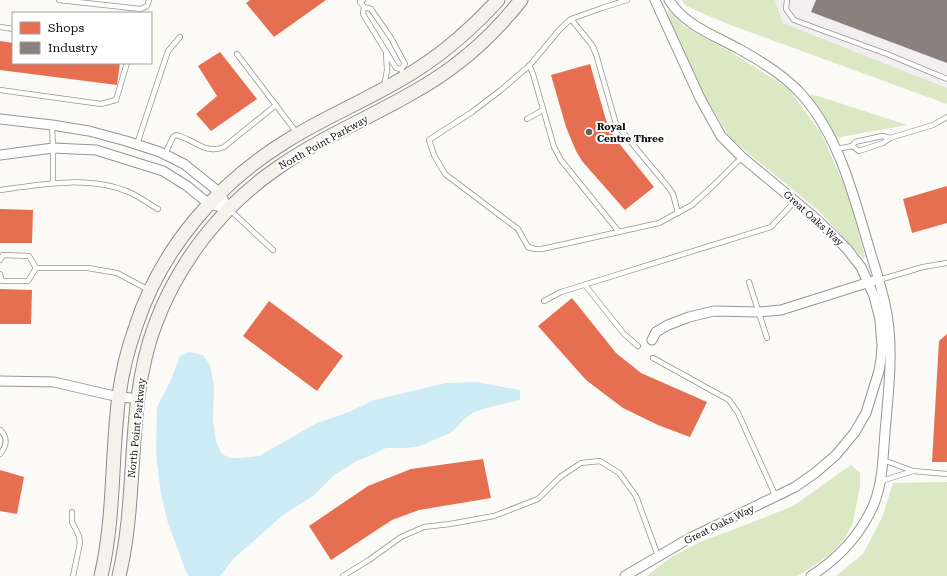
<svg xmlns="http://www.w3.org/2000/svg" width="947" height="576" viewBox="0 0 947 576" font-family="'Roboto Serif',serif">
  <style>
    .industrial { fill: #f2eef1 }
    .forest { fill: #dae8c4 }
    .water { fill: #cdebf5 }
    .shops { fill: #e76f51 }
    .industry { fill: #8a817c }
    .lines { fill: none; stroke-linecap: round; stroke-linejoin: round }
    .lane-casing { stroke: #969594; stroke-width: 6 }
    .street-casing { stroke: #969594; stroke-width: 11 }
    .secondary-casing { stroke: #8c8c8a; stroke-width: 15 }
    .lane { stroke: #fefefe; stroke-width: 4.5 }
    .street { stroke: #fefefe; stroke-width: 9 }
    .secondary { stroke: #f5f2eb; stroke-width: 13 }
    .poi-dot { fill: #626260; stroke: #fff; stroke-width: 1.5 }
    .labels { text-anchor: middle; stroke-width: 4; stroke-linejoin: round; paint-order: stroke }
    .poi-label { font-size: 10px; font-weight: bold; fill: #101010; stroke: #fff; text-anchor: start }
    .street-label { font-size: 10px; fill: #101010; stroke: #fff }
  </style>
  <rect width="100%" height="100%" fill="#fbfaf6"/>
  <polygon class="industrial" points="775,0 947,0 947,88 783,23"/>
  <g class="forest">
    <polygon points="682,0 775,0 783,23 947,88 947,104 728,24 686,6"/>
    <polygon points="667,9 684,26 734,54 789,89 821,133 848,194 865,257 863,258 819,211 730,138 704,95 670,20"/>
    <polygon points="811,95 818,96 907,125 835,138 809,98"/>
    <polygon points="851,465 860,473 860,486 853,523 844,540 829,555 800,575 797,576 647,576 670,558 700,542 753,522 793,506"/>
    <polygon points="947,482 947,576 836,576 863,554 882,518 893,483"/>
  </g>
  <polygon class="water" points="189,352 203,355 210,365 214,385 213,421 216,441 221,453 229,458 240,458 259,456 317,423 349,412 374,400 446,383 477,382 520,390 520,400 490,407 474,412 463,420 457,427 450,433 420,446 406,448 386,448 378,452 355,462 334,475 313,496 283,515 234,558 220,576 189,576 187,574 168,523 161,494 157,463 156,450 157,407 170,382 180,356"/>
  <g class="shops">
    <polygon points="250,0 326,0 274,37 246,3"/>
    <polygon points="0,41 13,43 13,63 120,63 117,85 0,70"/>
    <polygon points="220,52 257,99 211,131 196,114 217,96 198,66"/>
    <polygon points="590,64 608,127 614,137 654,187 625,210 582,161 576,151 566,127 551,75"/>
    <polygon points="947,186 947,223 912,233 903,199"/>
    <polygon points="0,209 33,210 32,243 0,243"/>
    <polygon points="0,289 32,290 31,324 0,324"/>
    <polygon points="572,298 616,353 641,373 707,402 690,437 658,425 623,408 586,380 538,326"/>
    <polygon points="269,301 343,356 317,391 243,336"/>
    <polygon points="947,334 947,462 932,462 939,341"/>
    <polygon points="483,459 491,498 419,510 392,520 331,560 309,526 368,486 411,469"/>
    <polygon points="0,470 24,477 17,514 0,511"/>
  </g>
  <polygon class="industry" points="816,0 947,0 947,63 811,12"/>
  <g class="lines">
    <g class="lane-casing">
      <g id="lane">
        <polyline points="59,0 141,9 147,6 149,0"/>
        <polyline points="363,0 360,2 364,7 363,14 396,68 401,69 404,76"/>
        <polyline points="627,0 602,8 571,19 560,29 530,65 501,90 472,112 429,140 434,155 445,174 518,229 528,247 535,249 542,249 659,223 692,205 716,183 742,157"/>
        <polyline points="787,0 786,9 794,20 887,54 947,79"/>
        <polyline points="364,7 371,9 391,38 405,64 401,69"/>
        <polyline points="571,19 592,45 596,54 616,124 669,188 673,194 678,213"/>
        <polyline points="0,27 13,29"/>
        <polyline points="237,54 297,133"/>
        <polyline points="529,65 533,74 554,147 561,160 619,232"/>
        <polyline points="384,87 387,70 386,53"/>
        <polyline points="0,90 101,104 116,100 127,63"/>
        <polyline points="527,119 543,110"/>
        <polyline points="52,125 53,148 53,183"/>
        <polyline points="137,144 168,51 180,37"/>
        <polyline points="852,146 859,151 883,143 890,138 933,125 947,117"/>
        <polyline points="837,149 852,146 855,142 882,136 890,138"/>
        <path d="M165,154L173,137L176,135C194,139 205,155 224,147L276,105"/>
        <path d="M0,190C42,184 91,175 131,193C140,197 149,204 158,209"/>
        <polyline points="230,210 273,250"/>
        <polyline points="0,260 3,255 29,256 36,268"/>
        <polyline points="36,268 88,268 117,273 149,290"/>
        <polyline points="0,274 2,281 28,281 36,268"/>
        <polyline points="879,280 923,267 947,263"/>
        <polyline points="749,282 767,338"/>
        <polyline points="585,285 624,334 638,346"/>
        <polyline points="544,301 561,292 771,227 795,201"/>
        <polyline points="653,358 729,400 738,413 776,497"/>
        <path d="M0,430C8,437 7,446 0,454"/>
        <polyline points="883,460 913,471 947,474"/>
        <polyline points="881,481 913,471"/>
        <polyline points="72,512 72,522 79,536 80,543 73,576"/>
        <polyline points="343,576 369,560 401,537 424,527 450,524 494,516 538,499 560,477 581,463 600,461 619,473 636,496 658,556"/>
      </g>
    </g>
    <g class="street-casing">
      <g id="street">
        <path d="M669,0C684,25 714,35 739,49C761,61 786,76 803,96C840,139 854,197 870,251C877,274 885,297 888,321C893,356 888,397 885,432C883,456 883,481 874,504C861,534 839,558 811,576"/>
        <polyline points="0,119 52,125 89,131 126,141 160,152 184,164 219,192 229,209"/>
        <polyline points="0,155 53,148 96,150 163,171 187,186 209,204 229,209"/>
        <polyline points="652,340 656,332 668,325 689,317 714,311 759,312 781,310 873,281"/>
        <polyline points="0,381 54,382 110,395 137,399"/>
        <polyline points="625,576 688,539 795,487 815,473 836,455 855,432 866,413 879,371 881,359 882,346 880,320 874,296 861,267 847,249 830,232 813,216 742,157 721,136 700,98 655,0"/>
      </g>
    </g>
    <g class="secondary-casing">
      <g id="secondary">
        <path d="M101,576C115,517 111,455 119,396C122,372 128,348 136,326C161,249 217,184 285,142C329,114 378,96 421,67C450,48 475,25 498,0"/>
        <path d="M119,576C139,493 125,406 155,325C178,263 221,207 276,169C318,139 367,119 412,93C454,70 491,38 521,0"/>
      </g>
    </g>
    <use href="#lane" class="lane"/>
    <use href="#street" class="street"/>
    <use href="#secondary" class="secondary"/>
  </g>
  <circle class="poi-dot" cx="589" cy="132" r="4"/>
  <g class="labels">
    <g class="poi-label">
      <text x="597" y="130">Royal<tspan x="597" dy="12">Centre Three</tspan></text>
    </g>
    <g class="street-label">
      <text transform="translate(323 142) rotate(-29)" y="4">North Point Parkway</text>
      <text transform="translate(814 218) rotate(42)" y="4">Great Oaks Way</text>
      <text transform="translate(136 428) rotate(-84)" y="4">North Point Parkway</text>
      <text transform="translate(719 524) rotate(-26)" y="4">Great Oaks Way</text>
    </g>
  </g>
  <rect x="12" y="12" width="140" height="52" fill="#ffffff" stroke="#9f9f9f"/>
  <rect x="20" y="22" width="20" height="12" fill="#e76f51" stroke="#9f9f9f"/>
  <text x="48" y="32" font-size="12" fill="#101010">Shops</text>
  <rect x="20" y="42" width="20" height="12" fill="#8a817c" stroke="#9f9f9f"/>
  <text x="48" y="52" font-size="12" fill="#101010">Industry</text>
</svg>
